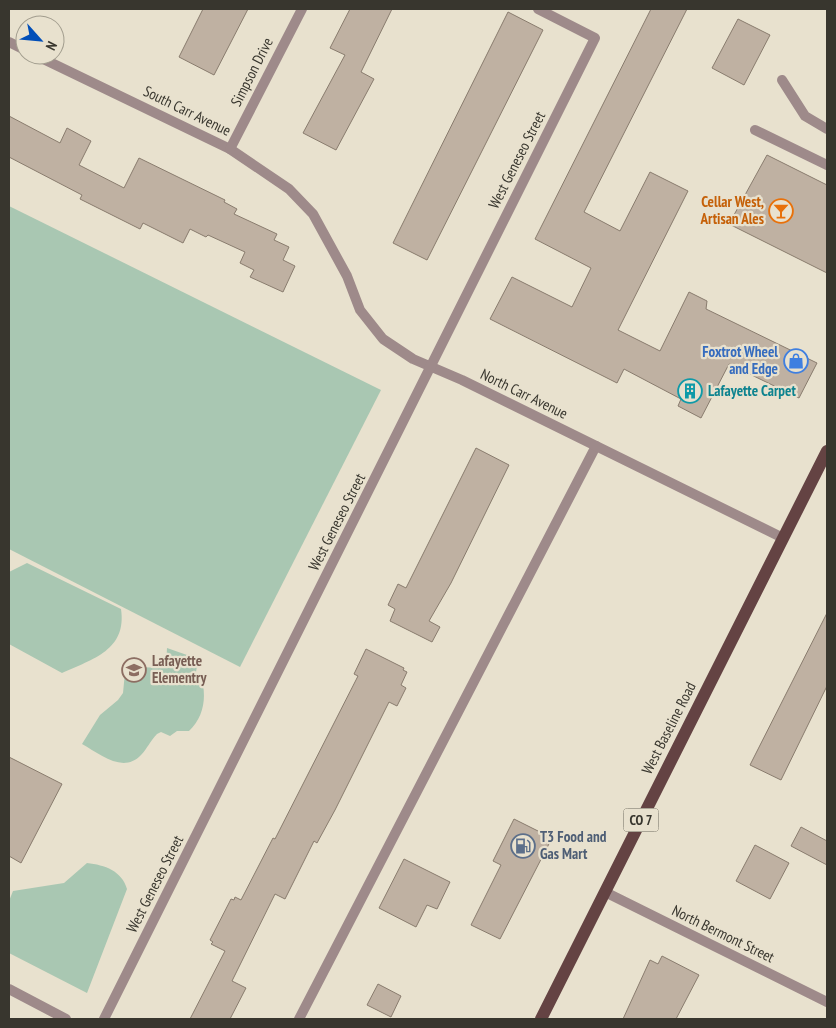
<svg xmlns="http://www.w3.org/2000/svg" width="836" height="1028" viewBox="0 0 836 1028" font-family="'PT Sans Narrow',sans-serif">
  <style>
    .green { fill: #a9c7b2 }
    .building { fill: #bfb1a2; stroke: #897c6e }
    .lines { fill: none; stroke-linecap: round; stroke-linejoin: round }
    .service { stroke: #9e8a8a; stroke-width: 10 }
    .minor { stroke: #9e8a8a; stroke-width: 10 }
    .primary { stroke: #644343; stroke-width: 12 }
    .labels { text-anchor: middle; stroke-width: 4.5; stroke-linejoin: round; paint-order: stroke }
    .shield { fill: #e8e1ce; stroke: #6d695e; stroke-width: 1 }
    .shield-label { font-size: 14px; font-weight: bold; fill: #38362e }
    .street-label { font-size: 15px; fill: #38362e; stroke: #e8e1ce }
    .food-label { font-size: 15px; font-weight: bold; fill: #c56008; stroke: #e8e1ce; text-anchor: end }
    .shop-label { font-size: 15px; font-weight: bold; fill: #366cbe; stroke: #e8e1ce; text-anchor: end }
    .culture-label { font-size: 15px; font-weight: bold; fill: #0d838f; stroke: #e8e1ce; text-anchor: start }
    .education-label { font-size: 15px; font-weight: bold; fill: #785e54; stroke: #e8e1ce; text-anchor: start }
    .service-label { font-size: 15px; font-weight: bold; fill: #4e5e75; stroke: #e8e1ce; text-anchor: start }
  </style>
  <rect width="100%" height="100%" fill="#e8e1ce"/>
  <g class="green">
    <polygon points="9,206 381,390 240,667 9,549"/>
    <path d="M27,563L121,609C127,650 93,659 62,673L9,644V572Z"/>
    <path d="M167,648L187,655L197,666L195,678L203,685C206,702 202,719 189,731H177L170,736L161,732L157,734C150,741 147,749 141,755C123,774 100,754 82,744L100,715L118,700L123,693L126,662L128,659L135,657V667L166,668Z"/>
    <path d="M87,863C105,865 122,871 127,889L87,993L9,953V901L13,891L64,883Z"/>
  </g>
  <g class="building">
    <polygon points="203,9 248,9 214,75 179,57"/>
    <polygon points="350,9 392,9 361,72 374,79 336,150 303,133 345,55 330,48"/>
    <polygon points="651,9 687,9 584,212 620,231 650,172 688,191 618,330 660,351 689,292 707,301 706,309 817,363 799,398 729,364 701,418 678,406 681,399 624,369 617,383 490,319 512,277 572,307 591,268 535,239"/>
    <polygon points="508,12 543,30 427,260 393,243"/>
    <polygon points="738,19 770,35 744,85 712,68"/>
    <polygon points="9,116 60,143 67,128 91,141 79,165 124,188 139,158 225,200 224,202 237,209 234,214 277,234 274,240 289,247 283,260 295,266 283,292 250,277 254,270 240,263 245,252 208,235 206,237 190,229 183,243 143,223 140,229 80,199 82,195 9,157"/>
    <polygon points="767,155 827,185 827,273 729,224"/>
    <polygon points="476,448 509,465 451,583 429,621 440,627 432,642 390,621 395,609 388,605 398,584 406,588"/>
    <polygon points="827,613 827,686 781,780 750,765"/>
    <polygon points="366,649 404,668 403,670 407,672 401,685 406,688 397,706 389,702 335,810 317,843 314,841 285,899 275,894 232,981 246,988 230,1019 190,1019 225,951 211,944 213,942 210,940 231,899 234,900 235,897 241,900 273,838 275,839 358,676 354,674"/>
    <polygon points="9,757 62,784 21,863 9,856"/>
    <polygon points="514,819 552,838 500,939 471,925 501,865 493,861"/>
    <polygon points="801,827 827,841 827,865 791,846"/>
    <polygon points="755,845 789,863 770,899 736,881"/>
    <polygon points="404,859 450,882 437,909 427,905 416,927 379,908"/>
    <polygon points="662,956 699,975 676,1019 623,1019 650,960 658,964"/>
    <polygon points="378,984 401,996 391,1017 367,1005"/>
  </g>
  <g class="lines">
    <g class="service">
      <polyline points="782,80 805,116 827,129"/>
      <polyline points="755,130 827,165"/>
      <polyline points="299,1019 596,446"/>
    </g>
    <g class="minor">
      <polyline points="9,42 25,50"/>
      <polyline points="35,55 230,149 289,189 313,214 347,276 360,310 383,339 413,359 462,380 783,538"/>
      <polyline points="230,149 302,9"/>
      <polyline points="605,892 827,1002"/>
      <polyline points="9,989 66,1019"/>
      <polyline points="104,1019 595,38 538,9"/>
    </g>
    <polyline class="primary" points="541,1019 827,451"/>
  </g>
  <defs>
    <g id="bar-ring" transform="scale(1.25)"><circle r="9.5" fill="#e8e1ce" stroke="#e8710a" stroke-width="1.5"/><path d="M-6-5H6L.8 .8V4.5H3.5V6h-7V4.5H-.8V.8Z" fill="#e8710a"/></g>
    <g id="shop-ring" transform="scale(1.25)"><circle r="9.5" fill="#e8e1ce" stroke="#3f7fe0" stroke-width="1.5"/><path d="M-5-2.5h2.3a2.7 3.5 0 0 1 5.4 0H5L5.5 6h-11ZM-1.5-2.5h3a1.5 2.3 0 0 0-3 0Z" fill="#3f7fe0"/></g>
    <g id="building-ring" transform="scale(1.25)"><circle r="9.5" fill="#e8e1ce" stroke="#0f9aa8" stroke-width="1.5"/><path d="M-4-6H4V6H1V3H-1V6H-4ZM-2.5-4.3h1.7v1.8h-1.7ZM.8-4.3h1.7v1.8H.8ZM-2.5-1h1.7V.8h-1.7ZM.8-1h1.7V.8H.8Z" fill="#0f9aa8"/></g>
    <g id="school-ring" transform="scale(1.25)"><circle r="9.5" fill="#e8e1ce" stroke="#8d6e63" stroke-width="1.5"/><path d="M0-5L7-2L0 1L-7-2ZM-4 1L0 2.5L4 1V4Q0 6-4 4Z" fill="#8d6e63"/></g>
    <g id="fuel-ring" transform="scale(1.25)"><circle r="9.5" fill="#e8e1ce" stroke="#5c6f8a" stroke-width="1.5"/><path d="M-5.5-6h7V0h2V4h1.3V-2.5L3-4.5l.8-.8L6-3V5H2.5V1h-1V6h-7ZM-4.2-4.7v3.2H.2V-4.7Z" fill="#5c6f8a"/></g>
  </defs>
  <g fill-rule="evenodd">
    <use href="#bar-ring" x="781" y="211"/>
    <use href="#shop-ring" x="796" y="361"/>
    <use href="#building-ring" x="690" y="391"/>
    <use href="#school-ring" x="134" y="670"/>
    <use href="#fuel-ring" x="523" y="846"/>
  </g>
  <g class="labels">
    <rect class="shield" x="623.5" y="808.5" width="35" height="23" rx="4"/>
    <g class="shield-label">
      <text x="641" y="825">CO 7</text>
    </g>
    <g class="street-label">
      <text transform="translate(252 72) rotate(-63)" y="5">Simpson Drive</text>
      <text transform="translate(187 111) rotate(26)" y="5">South Carr Avenue</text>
      <text transform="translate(517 160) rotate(-63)" y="5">West Geneseo Street</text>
      <text transform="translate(524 394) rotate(26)" y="5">North Carr Avenue</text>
      <text transform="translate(337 522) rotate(-63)" y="5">West Geneseo Street</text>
      <text transform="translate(669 728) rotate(-63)" y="5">West Baseline Road</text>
      <text transform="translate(155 884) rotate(-63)" y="5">West Geneseo Street</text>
      <text transform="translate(723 934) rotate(26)" y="5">North Bermont Street</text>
    </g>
    <g class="food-label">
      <text x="764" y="207">Cellar West,<tspan x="764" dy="17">Artisan Ales</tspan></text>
    </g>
    <g class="shop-label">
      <text x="778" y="357">Foxtrot Wheel<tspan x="778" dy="17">and Edge</tspan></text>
    </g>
    <g class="culture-label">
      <text x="708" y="396">Lafayette Carpet</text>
    </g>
    <g class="education-label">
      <text x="152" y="666">Lafayette<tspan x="152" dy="17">Elementry</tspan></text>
    </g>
    <g class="service-label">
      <text x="540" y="842">T3 Food and<tspan x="540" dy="17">Gas Mart</tspan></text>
    </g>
  </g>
  <rect width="836" height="1028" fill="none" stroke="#38362e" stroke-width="20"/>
  <g transform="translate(40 40) rotate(117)"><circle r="24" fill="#e8e1ce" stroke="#a29d8e"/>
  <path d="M0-4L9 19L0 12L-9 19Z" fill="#014eb8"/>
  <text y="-8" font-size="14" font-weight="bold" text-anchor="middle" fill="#38362e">N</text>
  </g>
</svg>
